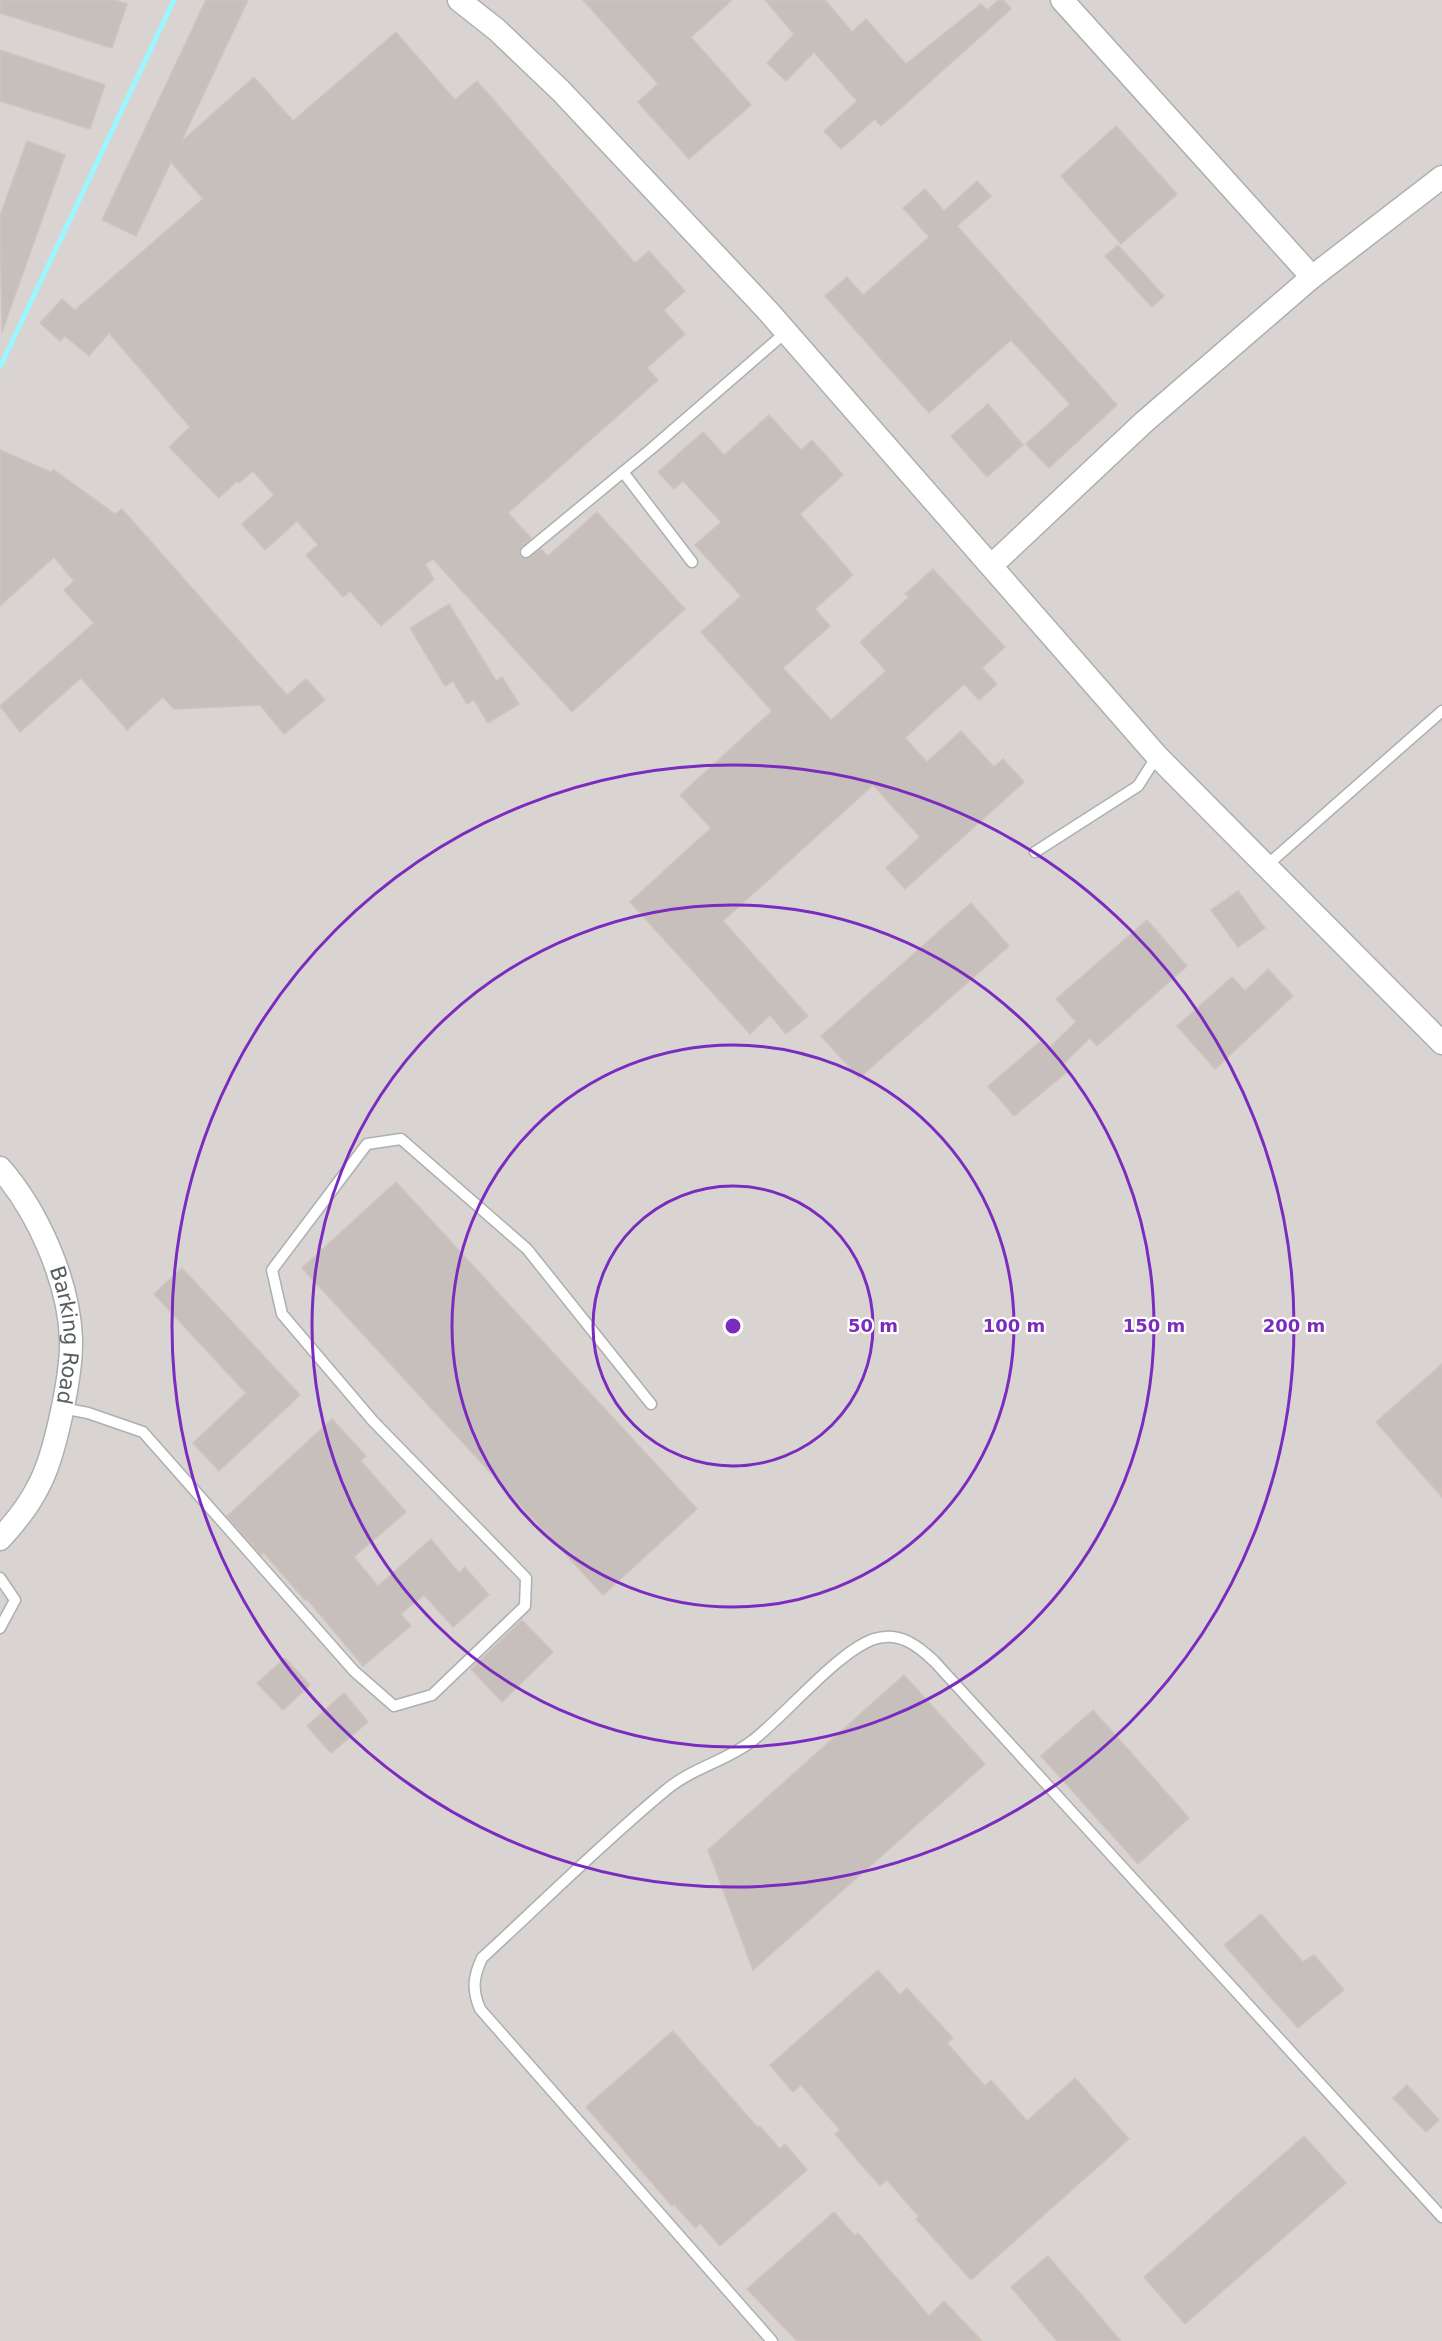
<svg xmlns="http://www.w3.org/2000/svg" width="1442" height="2341" viewBox="0 0 1442 2341" font-family="'DejaVu Sans',sans-serif">
  <style>
    .industrial { fill: #d9d4d1 }
    .lines { fill: none; stroke-linecap: round; stroke-linejoin: round }
    .stream { stroke: #9bf6ff; stroke-width: 5 }
    .building { fill: #c6bfbc; stroke: #d0c3bd; stroke-width: 1.5 }
    .lane-casing { stroke: #abb0b2; stroke-width: 13 }
    .street-casing { stroke: #abb0b2; stroke-width: 25 }
    .lane { stroke: #fff; stroke-width: 10 }
    .street { stroke: #fff; stroke-width: 22 }
    .ring { fill: none; stroke: #7b2cbf; stroke-width: 3 }
    .labels { text-anchor: middle; stroke-width: 4.5; stroke-linejoin: round; paint-order: stroke }
    .street-label { font-size: 21px; fill: #585e60; stroke: #fff }
    .centre { fill: #7b2cbf; stroke: #fff; stroke-width: 3 }
    .ring-label { font-size: 18px; text-anchor: middle; font-weight: bold; fill: #7b2cbf; stroke: #fff; stroke-width: 4.5; stroke-linejoin: round; paint-order: stroke }
  </style>
  <rect width="100%" height="100%" fill="#ebe4de"/>
  <rect class="industrial" x="0" y="0" width="1442" height="2341"/>
  <g class="lines">
    <polyline class="stream" points="0,367 174,0"/>
  </g>
  <g class="building">
    <polygon points="0,0 115,0 127,4 112,48 0,13"/>
    <polygon points="206,0 248,0 181,142 254,77 293,121 396,32 455,100 477,81 635,263 649,251 685,291 664,310 685,334 647,368 658,380 508,513 531,538 519,550 521,557 527,559 541,549 548,556 597,512 685,609 572,712 433,559 425,564 434,579 381,626 350,591 343,597 306,555 318,545 297,521 265,550 242,524 274,495 253,471 239,483 237,481 219,498 169,447 190,427 109,333 89,356 65,336 60,341 40,323 62,299 75,310 203,199 171,162 136,236 102,220"/>
    <polygon points="583,0 732,0 691,37 751,105 689,159 638,102 658,84"/>
    <polygon points="765,0 825,0 852,32 866,19 906,64 981,4 987,10 999,0 1003,0 1011,9 881,126 875,119 841,149 824,131 857,101 814,52 786,81 767,63 794,34"/>
    <polygon points="0,50 105,85 90,129 0,101"/>
    <polygon points="1116,126 1177,194 1121,244 1061,176"/>
    <polygon points="27,141 65,155 2,332 0,216"/>
    <polygon points="977,181 991,196 957,226 1117,405 1049,468 1026,444 1070,404 1011,340 929,413 825,296 847,277 863,295 929,237 903,208 925,189 944,211"/>
    <polygon points="1118,245 1164,296 1152,307 1105,256"/>
    <polygon points="988,404 1023,445 987,477 951,436"/>
    <polygon points="769,415 801,450 812,440 843,475 800,514 853,575 815,609 830,626 783,668 831,720 886,671 860,642 909,597 905,594 933,569 1005,647 982,668 997,684 979,700 964,684 905,738 927,762 961,731 994,767 1003,759 1024,782 905,889 886,868 920,837 873,785 723,921 808,1016 786,1034 770,1015 750,1034 630,902 711,828 680,795 772,711 701,632 741,596 695,545 721,522 683,481 674,489 658,472 703,432 724,455"/>
    <polygon points="0,450 51,472 54,470 115,514 122,509 287,695 306,679 325,700 284,734 260,705 174,709 163,697 127,730 81,678 20,732 0,706 94,623 64,590 74,581 54,557 0,606"/>
    <polygon points="449,604 496,681 502,677 519,704 488,723 474,700 467,704 453,681 445,686 410,628"/>
    <polygon points="1238,891 1265,928 1238,947 1211,910"/>
    <polygon points="971,903 1009,946 859,1078 821,1036"/>
    <polygon points="1147,920 1187,966 1097,1046 1090,1038 1061,1066 1067,1072 1014,1116 988,1086 1041,1041 1048,1049 1076,1022 1056,999"/>
    <polygon points="1268,969 1293,996 1215,1069 1177,1026 1232,977 1245,991"/>
    <polygon points="396,1182 697,1509 603,1595 302,1268"/>
    <polygon points="182,1268 300,1395 219,1471 193,1443 246,1393 154,1294"/>
    <polygon points="1442,1364 1442,1497 1376,1422"/>
    <polygon points="332,1419 366,1456 361,1461 406,1512 354,1557 378,1586 431,1539 459,1573 465,1567 489,1595 453,1627 424,1595 401,1614 411,1626 363,1666 307,1599 305,1600 263,1552 261,1555 227,1516"/>
    <polygon points="522,1620 553,1652 502,1702 471,1669"/>
    <polygon points="285,1658 310,1685 283,1710 257,1683"/>
    <polygon points="904,1675 985,1764 753,1970 708,1850"/>
    <polygon points="344,1693 368,1722 331,1753 307,1726"/>
    <polygon points="1093,1710 1189,1818 1138,1864 1041,1756"/>
    <polygon points="1261,1914 1303,1962 1314,1955 1344,1990 1298,2028 1224,1945"/>
    <polygon points="878,1970 900,1995 907,1988 953,2038 947,2043 985,2086 991,2080 1027,2121 1075,2078 1129,2139 971,2280 916,2219 919,2217 887,2180 880,2186 857,2160 835,2134 840,2130 801,2085 793,2092 770,2065"/>
    <polygon points="673,2031 758,2128 760,2126 780,2149 785,2144 807,2170 720,2246 700,2223 695,2228 674,2204 672,2206 586,2107"/>
    <polygon points="1407,2085 1439,2120 1426,2132 1393,2098"/>
    <polygon points="1304,2136 1346,2183 1185,2324 1144,2277"/>
    <polygon points="834,2212 855,2236 858,2233 929,2316 944,2301 982,2341 797,2341 747,2289"/>
    <polygon points="1048,2256 1121,2341 1057,2341 1011,2287"/>
  </g>
  <g class="lines">
    <g class="lane-casing">
      <g id="lane">
        <polyline points="623,472 692,562"/>
        <polyline points="526,552 651,449 786,332"/>
        <polyline points="1035,852 1138,786 1157,756"/>
        <polyline points="1266,866 1442,711"/>
        <polyline points="62,1408 88,1413 143,1432 354,1671 394,1706 432,1695 525,1606 526,1578 373,1421 282,1314 272,1270 367,1144 401,1139 527,1249 651,1404"/>
        <polyline points="0,1578 15,1600 0,1628"/>
        <path d="M772,2341L480,2009C472,1990 473,1977 482,1958C543,1902 602,1843 666,1790C692,1768 726,1761 752,1741C786,1715 837,1652 874,1639C899,1631 917,1645 934,1661L1442,2217"/>
      </g>
    </g>
    <g class="street-casing">
      <g id="street">
        <polyline points="459,0 497,30 561,91 767,310 1157,756 1442,1043"/>
        <polyline points="1062,0 1312,277"/>
        <polyline points="992,565 1143,423 1312,277 1442,177"/>
        <path id="s1" d="M0,1168C38,1211 69,1282 71,1339C72,1374 55,1457 38,1487C29,1505 14,1524 0,1539"/>
      </g>
    </g>
    <use href="#lane" class="lane"/>
    <use href="#street" class="street"/>
  </g>
  <g class="ring">
    <circle cx="733" cy="1326" r="140"/>
    <circle cx="733" cy="1326" r="281"/>
    <circle cx="733" cy="1326" r="421"/>
    <circle cx="733" cy="1326" r="561"/>
  </g>
  <g class="labels">
    <g class="street-label">
      <text dy="7" stroke="none"><textPath href="#s1" startOffset="184">Barking Road</textPath></text>
    </g>
  </g>
  <circle cx="733" cy="1326" r="9" class="centre"/>
  <g class="ring-label">
    <text x="873" y="1332">50 m</text>
    <text x="1014" y="1332">100 m</text>
    <text x="1154" y="1332">150 m</text>
    <text x="1294" y="1332">200 m</text>
  </g>
</svg>
